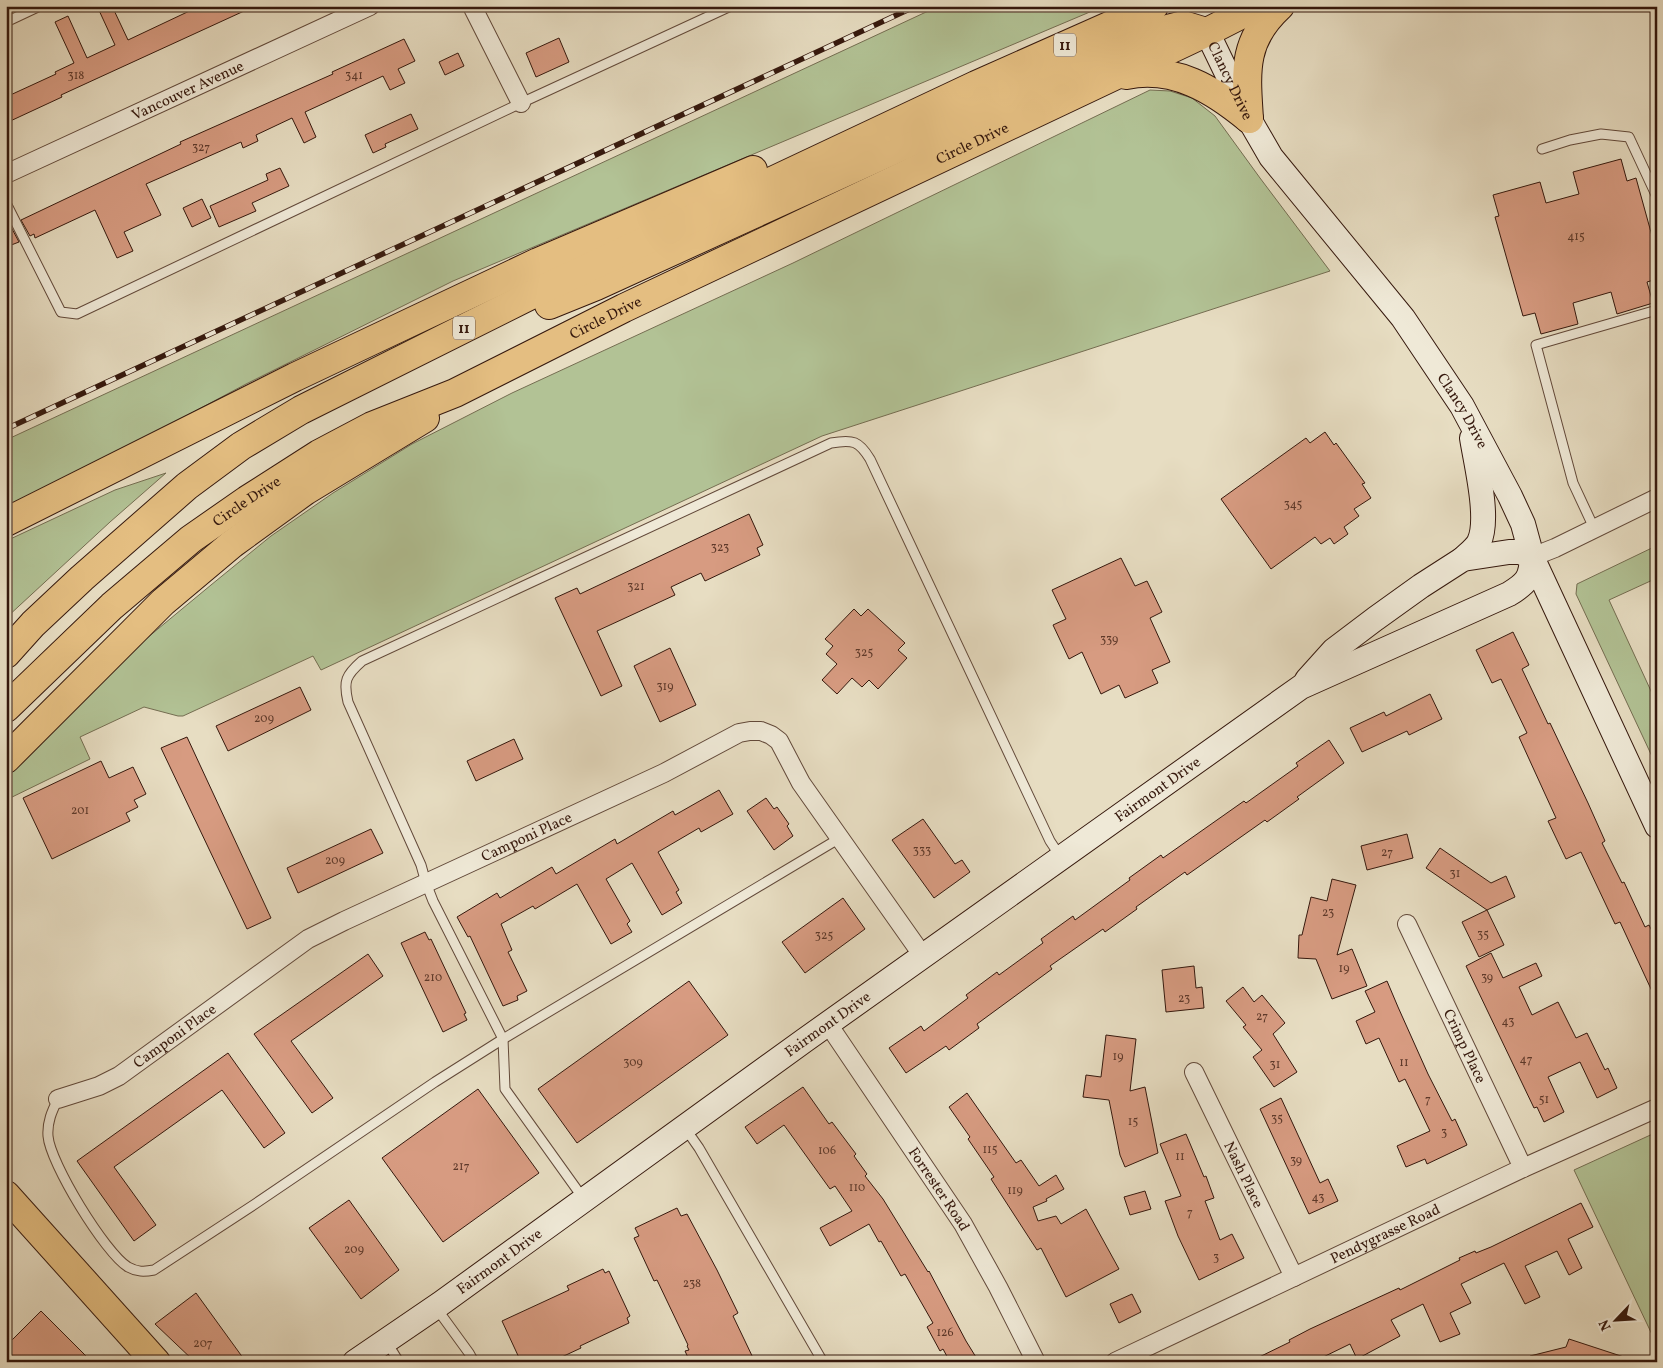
<svg xmlns="http://www.w3.org/2000/svg" width="1663" height="1368" viewBox="0 0 1663 1368" font-family="Vollkorn,serif">
  <style>
    .green { fill: #b2c295; stroke: #746d51 }
    .building { fill: #d79b81; stroke: #35180d }
    .lines { fill: none; stroke-linecap: round; stroke-linejoin: round }
    .lane-casing { stroke: #62493a; stroke-width: 11 }
    .street-casing { stroke: #62493a; stroke-width: 20 }
    .secondary-casing { stroke: #35180d; stroke-width: 26 }
    .highway-casing { stroke: #35180d; stroke-width: 30 }
    .lane { stroke: #efe9d7; stroke-width: 9 }
    .street { stroke: #efe9d7; stroke-width: 18 }
    .secondary { stroke: #efe9d7; stroke-width: 24 }
    .highway { stroke: #e4be81; stroke-width: 28 }
    .rail-casing { stroke: #35180d; stroke-width: 5.5 }
    .rail { stroke: #efe9d7; stroke-width: 4; stroke-dasharray: 11; stroke-linecap: butt }
    .labels { text-anchor: middle; stroke-width: 4.5; stroke-linejoin: round; paint-order: stroke }
    .number-label { font-size: 12px; fill: #5e392a }
    .shield { fill: #efe9d7; stroke: #6d574a; stroke-width: 1 }
    .shield-label { font-size: 14px; font-weight: bold; fill: #35180d }
    .street-label { font-size: 15px; fill: #35180d; stroke: #efe9d7 }
  </style>
  <rect width="100%" height="100%" fill="#e7ddc2"/>
  <filter id="stains"><feTurbulence type="fractalNoise" baseFrequency=".004" numOctaves="4"/><feColorMatrix values="0 0 0 0 .2 0 0 0 0 .09 0 0 0 0 .02 0 0 0 .5 -.17"/></filter>
  <radialGradient id="worn" r=".72"><stop offset=".6" stop-color="#630" stop-opacity="0"/><stop offset="1" stop-color="#630" stop-opacity=".3"/></radialGradient>
  <g class="green">
    <polygon points="939,6 1104,6 453,281 246,384 94,465 6,506 6,440"/>
    <polygon points="1150,90 1170,91 1192,98 1215,116 1260,178 1330,271 822,436 321,670 313,656 183,716 178,716 144,707 80,737 90,759 6,800 6,779 61,722 147,638 211,585 271,536 333,493 412,444 512,393 793,263"/>
    <polygon points="166,473 110,522 6,618 6,541 115,490"/>
    <polygon points="1656,546 1657,578 1609,600 1657,704 1657,767 1576,594 1577,584"/>
    <polygon points="1657,1132 1657,1345 1574,1170"/>
  </g>
  <g class="building">
    <polygon points="97,6 112,6 128,40 200,6 255,6 98,78 61,95 62,97 6,123 6,97 56,74 55,72 74,63 55,22 68,16 87,58 115,45"/>
    <polygon points="559,38 569,62 536,77 526,53"/>
    <polygon points="404,39 415,61 398,69 405,83 390,90 383,76 305,112 316,137 304,143 292,118 256,135 258,141 243,148 241,142 146,184 161,215 124,232 133,251 117,258 95,210 35,238 34,234 30,236 21,220 181,144 180,142 333,74 332,72"/>
    <polygon points="458,53 464,66 445,75 439,62"/>
    <polygon points="411,114 418,129 385,144 386,147 373,153 365,135"/>
    <polygon points="1621,159 1627,181 1636,178 1657,254 1657,279 1647,282 1653,303 1617,314 1611,292 1573,303 1578,324 1541,334 1535,313 1523,316 1495,217 1499,216 1493,195 1540,182 1546,203 1579,194 1573,172"/>
    <polygon points="280,168 289,186 252,203 256,211 219,227 210,206 268,180 266,174"/>
    <polygon points="202,199 211,218 192,227 183,208"/>
    <polygon points="10,225 19,242 6,247 6,227"/>
    <polygon points="1325,432 1334,445 1336,443 1365,483 1362,484 1371,498 1354,509 1359,516 1344,527 1348,534 1334,544 1330,538 1321,544 1315,537 1271,569 1221,499 1306,438 1310,443"/>
    <polygon points="749,514 763,545 757,548 760,555 705,581 701,573 671,587 675,595 597,631 622,686 601,696 555,598 577,588 580,594"/>
    <polygon points="1121,558 1135,586 1147,581 1162,612 1150,618 1170,662 1152,670 1158,683 1125,698 1119,685 1101,694 1082,652 1069,659 1053,625 1066,619 1052,590"/>
    <polygon points="854,609 861,616 868,609 905,643 898,650 907,658 878,689 869,680 862,687 852,678 837,694 822,680 837,664 826,654 833,646 825,639"/>
    <polygon points="1513,632 1529,665 1522,669 1548,724 1550,723 1588,803 1605,841 1602,843 1622,883 1624,882 1645,927 1649,925 1657,941 1657,1002 1620,922 1615,924 1581,852 1566,859 1548,821 1556,818 1519,737 1527,733 1501,679 1492,683 1476,650"/>
    <polygon points="670,648 696,705 660,722 634,666"/>
    <polygon points="300,687 311,710 228,751 216,726"/>
    <polygon points="1430,694 1442,719 1409,735 1407,731 1362,752 1350,728 1384,712 1386,716"/>
    <polygon points="187,737 271,918 247,929 161,748"/>
    <polygon points="514,739 523,759 476,781 467,761"/>
    <polygon points="1329,740 1344,763 1297,797 1299,799 1267,822 1265,820 1187,875 1185,872 1136,907 1137,909 1105,932 1103,929 1050,966 1052,969 977,1024 979,1028 949,1050 946,1046 906,1073 889,1048 921,1026 924,1031 968,998 966,995 997,972 999,975 1043,943 1041,939 1073,916 1075,920 1130,880 1129,878 1161,855 1163,858 1244,801 1246,803 1298,766 1296,763"/>
    <polygon points="101,761 109,778 133,767 146,794 134,800 138,807 126,813 130,821 52,859 23,798"/>
    <polygon points="719,790 733,814 701,832 699,828 658,852 679,890 676,892 682,903 662,915 632,863 606,879 630,921 627,924 632,932 611,944 577,884 535,909 533,906 501,924 512,950 508,952 527,991 517,996 518,1000 503,1006 470,936 468,937 457,917 497,893 500,898 552,867 556,874 615,839 617,844 673,811 675,815"/>
    <polygon points="766,798 774,809 777,807 789,824 787,826 793,836 774,850 747,811"/>
    <polygon points="923,819 955,864 962,860 970,872 934,898 892,840"/>
    <polygon points="371,829 383,853 298,893 287,868"/>
    <polygon points="1407,834 1413,858 1367,870 1361,846"/>
    <polygon points="1440,848 1491,883 1506,876 1515,897 1487,910 1426,868"/>
    <polygon points="1332,879 1356,885 1337,955 1352,949 1367,986 1332,999 1316,959 1298,958 1299,935 1302,935 1311,897 1327,901"/>
    <polygon points="843,898 865,929 805,973 782,942"/>
    <polygon points="1487,910 1504,945 1479,957 1462,922"/>
    <polygon points="425,932 429,940 431,939 466,1013 464,1014 467,1020 443,1032 401,943"/>
    <polygon points="1491,953 1503,978 1536,963 1542,976 1519,987 1532,1015 1558,1002 1576,1038 1587,1033 1605,1070 1608,1068 1617,1088 1597,1098 1580,1062 1548,1077 1564,1112 1544,1122 1537,1107 1534,1108 1466,966"/>
    <polygon points="368,954 383,976 291,1041 333,1098 312,1113 254,1034"/>
    <polygon points="1194,966 1196,988 1202,987 1204,1008 1166,1012 1162,970"/>
    <polygon points="689,981 728,1035 577,1143 538,1089"/>
    <polygon points="1387,981 1398,1007 1428,1074 1452,1121 1455,1119 1467,1145 1427,1164 1425,1159 1406,1167 1397,1146 1430,1131 1405,1079 1399,1082 1379,1038 1366,1044 1356,1021 1375,1012 1365,991"/>
    <polygon points="1243,987 1254,1002 1262,995 1285,1023 1273,1034 1297,1072 1274,1087 1253,1057 1262,1050 1243,1027 1246,1025 1226,1001"/>
    <polygon points="1106,1035 1136,1039 1130,1091 1145,1087 1158,1153 1125,1167 1120,1155 1109,1100 1083,1097 1086,1075 1101,1077"/>
    <polygon points="228,1053 285,1133 264,1148 222,1090 114,1167 156,1225 134,1241 77,1161"/>
    <polygon points="803,1087 829,1124 832,1122 856,1154 854,1156 867,1174 865,1176 883,1199 928,1272 929,1271 966,1341 979,1362 950,1362 943,1349 940,1351 927,1327 933,1323 905,1274 901,1276 881,1241 879,1242 869,1224 830,1246 820,1228 852,1211 835,1186 830,1189 784,1125 757,1144 745,1127"/>
    <polygon points="478,1089 539,1173 443,1242 382,1158"/>
    <polygon points="967,1093 1016,1163 1021,1160 1039,1186 1056,1175 1064,1189 1046,1199 1047,1201 1033,1207 1038,1221 1056,1216 1061,1224 1086,1209 1119,1269 1066,1297 1041,1248 1037,1250 991,1179 994,1177 968,1139 970,1137 949,1107"/>
    <polygon points="1281,1098 1320,1183 1328,1179 1338,1201 1309,1214 1260,1109"/>
    <polygon points="1186,1134 1204,1177 1206,1176 1214,1198 1205,1201 1220,1240 1232,1234 1244,1258 1199,1280 1178,1236 1165,1201 1181,1196 1160,1144"/>
    <polygon points="1145,1191 1151,1209 1130,1215 1124,1197"/>
    <polygon points="349,1200 399,1270 361,1299 309,1228"/>
    <polygon points="1581,1203 1593,1227 1568,1239 1582,1268 1569,1275 1557,1251 1525,1266 1540,1297 1525,1304 1504,1263 1461,1284 1471,1303 1450,1313 1460,1334 1440,1342 1423,1304 1391,1320 1400,1336 1357,1359 1350,1344 1313,1362 1249,1362 1290,1342 1289,1340 1310,1329 1399,1288 1400,1290 1460,1260 1459,1258 1475,1251 1476,1253 1491,1247"/>
    <polygon points="677,1208 681,1216 687,1214 717,1270 738,1313 733,1316 755,1362 690,1362 685,1351 689,1350 687,1346 688,1345 657,1280 654,1281 634,1238 639,1236 635,1228"/>
    <polygon points="603,1269 605,1273 609,1271 630,1316 627,1318 629,1323 580,1346 581,1348 551,1362 521,1362 502,1321 569,1290 567,1286"/>
    <polygon points="196,1293 246,1362 195,1362 155,1324"/>
    <polygon points="1132,1294 1141,1312 1119,1323 1110,1304"/>
    <polygon points="41,1311 92,1362 19,1362 6,1349 6,1346"/>
    <polygon points="1569,1339 1630,1359 1629,1362 1530,1362 1530,1356 1566,1347"/>
  </g>
  <g class="lines">
    <g class="lane-casing">
      <g id="lane">
        <polyline points="6,22 40,6"/>
        <polyline points="1542,149 1570,140 1601,134 1629,137 1657,197"/>
        <polyline points="6,203 61,312 77,314 521,103 731,6"/>
        <polyline points="1594,528 1573,483 1536,345 1657,310"/>
        <path d="M58,1099C52,1111 47,1122 48,1136C50,1163 105,1253 128,1267C137,1272 144,1272 154,1270L255,1204L435,1082L503,1039L840,838"/>
        <polyline points="685,1128 699,1148 823,1362"/>
        <path d="M583,1198L505,1089L503,1039L433,901L426,883L421,865L348,702C343,681 346,675 362,661L831,443C853,439 859,441 870,459L1050,841L1060,856"/>
        <polyline points="437,1309 469,1353 474,1362"/>
        <polyline points="386,1341 399,1362"/>
      </g>
    </g>
    <g class="street-casing">
      <g id="street">
        <polyline points="472,6 521,103"/>
        <path id="s1" d="M6,174L370,6"/>
        <polyline points="1532,557 1555,548 1657,498"/>
        <path id="s2" d="M1407,924L1523,1168"/>
        <path id="s3" d="M828,1024L963,1224L998,1287L1036,1362"/>
        <path id="s4" d="M1194,1072L1294,1277"/>
        <path id="s5" d="M58,1099L99,1086L119,1076L308,939L344,921L664,773L739,733L750,731H761L771,735L779,741L801,783L923,956"/>
        <path id="s6" d="M1115,1362L1523,1168L1657,1108"/>
      </g>
    </g>
    <g class="secondary-casing">
      <g id="secondary">
        <path id="s7" d="M1207,32L1249,119L1271,157L1403,318L1462,406L1510,496L1523,524L1532,557L1657,826"/>
        <path d="M1463,559C1468,554 1476,548 1479,542C1490,519 1476,464 1472,438"/>
        <polyline points="1307,680 1334,650 1375,619 1421,586 1463,559 1509,552 1520,552 1532,557"/>
        <path id="s8" d="M355,1362L440,1304L805,1040L1301,687L1509,594C1527,583 1531,578 1532,557"/>
      </g>
    </g>
    <g class="highway-casing">
      <g id="highway">
        <path d="M1126,75C1174,65 1214,90 1249,119"/>
        <path d="M1249,119C1246,72 1242,41 1280,6"/>
        <polyline points="549,305 596,286 1148,34 1183,25 1206,32"/>
        <polyline points="6,522 295,377 538,262 753,170"/>
        <polyline points="6,654 33,624 82,578 187,486 241,446 301,410 543,289 976,85 1154,6"/>
        <path id="s9" d="M6,708L112,606L191,539L247,500L319,454L372,426L455,393L624,308L1207,32L1258,6"/>
        <polyline points="6,759 163,602 232,544 305,491 425,418"/>
        <polyline points="6,1195 156,1362"/>
      </g>
    </g>
    <use href="#lane" class="lane"/>
    <use href="#street" class="street"/>
    <use href="#secondary" class="secondary"/>
    <use href="#highway" class="highway"/>
    <g class="rail-casing">
      <polyline id="rail" points="6,429 916,6"/>
    </g>
    <use href="#rail" class="rail"/>
  </g>
  <g class="labels">
    <g class="number-label">
      <text x="76" y="79">318</text>
      <text x="354" y="79">341</text>
      <text x="201" y="151">327</text>
      <text x="1576" y="240">415</text>
      <text x="1293" y="508">345</text>
      <text x="720" y="551">323</text>
      <text x="636" y="590">321</text>
      <text x="1109" y="643">339</text>
      <text x="864" y="656">325</text>
      <text x="665" y="690">319</text>
      <text x="264" y="722">209</text>
      <text x="80" y="814">201</text>
      <text x="922" y="854">333</text>
      <text x="1387" y="856">27</text>
      <text x="335" y="864">209</text>
      <text x="1455" y="877">31</text>
      <text x="1328" y="916">23</text>
      <text x="1483" y="938">35</text>
      <text x="824" y="939">325</text>
      <text x="1344" y="972">19</text>
      <text x="433" y="981">210</text>
      <text x="1487" y="981">39</text>
      <text x="1184" y="1002">23</text>
      <text x="1262" y="1020">27</text>
      <text x="1508" y="1025">43</text>
      <text x="1118" y="1060">19</text>
      <text x="1526" y="1063">47</text>
      <text x="633" y="1066">309</text>
      <text x="1404" y="1066">11</text>
      <text x="1275" y="1068">31</text>
      <text x="1428" y="1103">7</text>
      <text x="1544" y="1103">51</text>
      <text x="1277" y="1122">35</text>
      <text x="1133" y="1125">15</text>
      <text x="1444" y="1136">3</text>
      <text x="990" y="1153">115</text>
      <text x="827" y="1154">106</text>
      <text x="1180" y="1160">11</text>
      <text x="1296" y="1164">39</text>
      <text x="461" y="1170">217</text>
      <text x="857" y="1191">110</text>
      <text x="1015" y="1194">119</text>
      <text x="1318" y="1201">43</text>
      <text x="1190" y="1216">7</text>
      <text x="354" y="1253">209</text>
      <text x="1216" y="1261">3</text>
      <text x="692" y="1287">238</text>
      <text x="945" y="1336">126</text>
      <text x="203" y="1347">207</text>
    </g>
    <g class="shield">
      <rect x="1054" y="33.5" width="22" height="23" rx="4"/>
      <rect x="453" y="316.5" width="22" height="23" rx="4"/>
    </g>
    <g class="shield-label">
      <text x="1065" y="50">11</text>
      <text x="464" y="333">11</text>
    </g>
    <g class="street-label">
      <text dy="5" stroke="none"><textPath href="#s7" startOffset="54">Clancy Drive</textPath></text>
      <text dy="5" stroke="none"><textPath href="#s1" startOffset="200">Vancouver Avenue</textPath></text>
      <text dy="5" stroke="none"><textPath href="#s9" startOffset="1128">Circle Drive</textPath></text>
      <text dy="5" stroke="none"><textPath href="#s9" startOffset="722">Circle Drive</textPath></text>
      <text dy="5" stroke="none"><textPath href="#s7" startOffset="459">Clancy Drive</textPath></text>
      <text dy="5" stroke="none"><textPath href="#s9" startOffset="318">Circle Drive</textPath></text>
      <text dy="5" stroke="none"><textPath href="#s8" startOffset="986">Fairmont Drive</textPath></text>
      <text dy="5" stroke="none"><textPath href="#s5" startOffset="540">Camponi Place</textPath></text>
      <text dy="5" stroke="none"><textPath href="#s8" startOffset="581">Fairmont Drive</textPath></text>
      <text dy="5" stroke="none"><textPath href="#s5" startOffset="134">Camponi Place</textPath></text>
      <text dy="5" stroke="none"><textPath href="#s2" startOffset="135">Crimp Place</textPath></text>
      <text dy="5" stroke="none"><textPath href="#s4" startOffset="114">Nash Place</textPath></text>
      <text dy="5" stroke="none"><textPath href="#s3" startOffset="199">Forrester Road</textPath></text>
      <text dy="5" stroke="none"><textPath href="#s6" startOffset="299">Pendygrasse Road</textPath></text>
      <text dy="5" stroke="none"><textPath href="#s8" startOffset="176">Fairmont Drive</textPath></text>
    </g>
  </g>
  <rect width="1663" height="1368" fill="none" stroke="#e7ddc2" stroke-width="25"/>
  <rect x="8" y="8" width="1648" height="1353" fill="none" stroke="#35180d" stroke-width="2.5"/>
  <rect x="12" y="12" width="1638" height="1343" fill="none" stroke="#35180d"/>
  <g transform="translate(1616 1320) rotate(245)" stroke="#efe9d7" stroke-width="4" paint-order="stroke">
  <path d="M0-4L9 19L0 12L-9 19Z" fill="#35180d"/>
  <text y="-8" font-size="14" font-weight="bold" text-anchor="middle" fill="#35180d">N</text>
  </g>
  <rect width="100%" height="100%" filter="url(#stains)"/>
  <rect width="100%" height="100%" fill="url(#worn)"/>
</svg>
